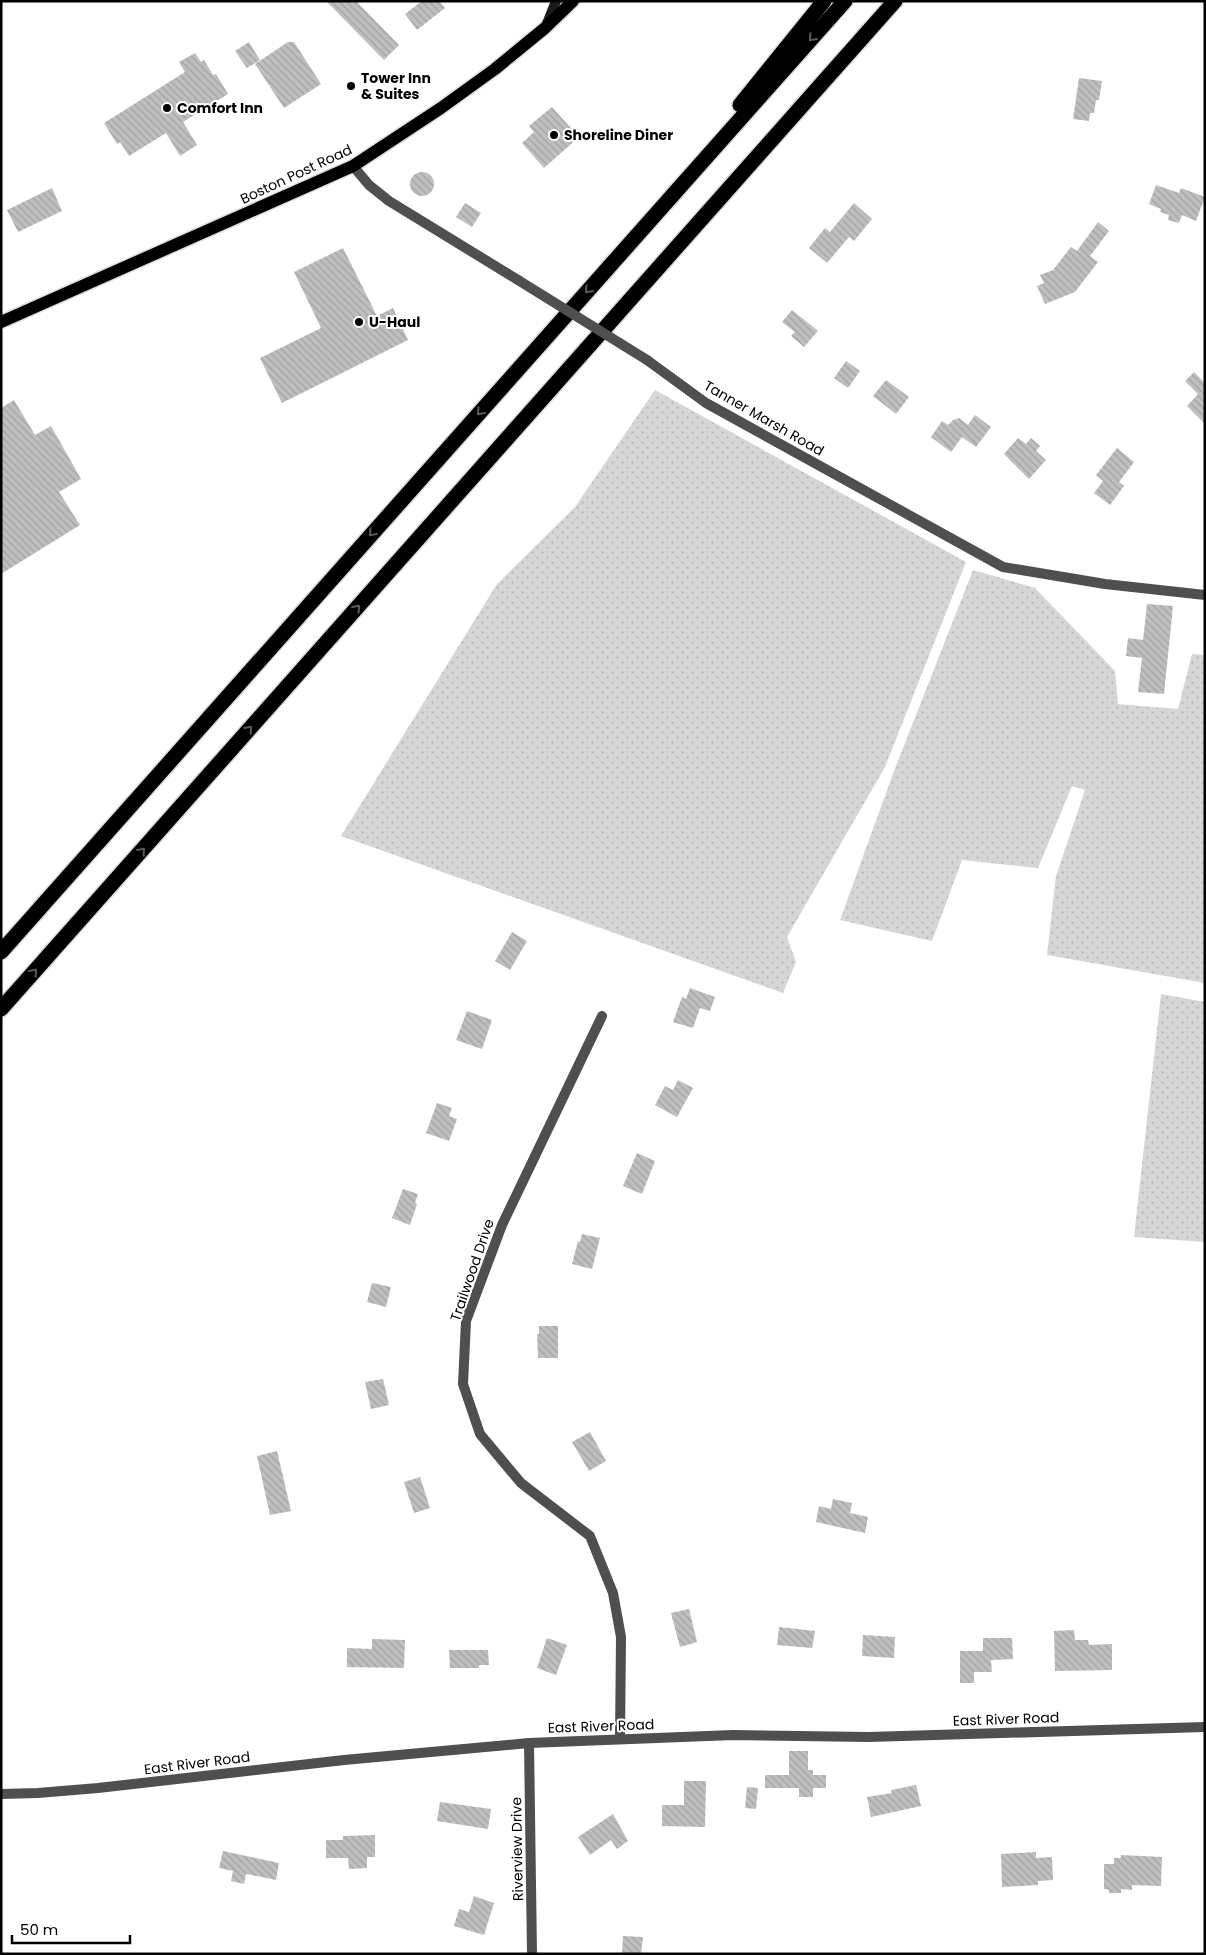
<svg xmlns="http://www.w3.org/2000/svg" width="1206" height="1955" viewBox="0 0 1206 1955" font-family="Poppins,sans-serif">
  <style>
    .grass { fill: url(#grass-dots) }
    .building { fill: url(#building-back-hatch) }
    .lines { fill: none; stroke-linecap: round; stroke-linejoin: round }
    .primary-casing { stroke: #dbdbdb; stroke-width: 15 }
    .highway-casing { stroke: #dbdbdb; stroke-width: 18 }
    .street { stroke: #4f4f4f; stroke-width: 10 }
    .secondary { stroke: #1c1c1c; stroke-width: 10 }
    .primary { stroke: #000; stroke-width: 12 }
    .highway { stroke: #000; stroke-width: 15 }
    .street-bridge { stroke: #4f4f4f; stroke-width: 10 }
    .oneway { stroke: #595959 }
    .poi-dot { fill: #000; stroke: #fff; stroke-width: 2 }
    .labels { text-anchor: middle; stroke-width: 4; stroke-linejoin: round; paint-order: stroke }
    .poi-label { font-size: 14px; font-weight: bold; fill: #000; stroke: #fff; text-anchor: start }
    .street-label { font-size: 14px; fill: #000; stroke: #fff }
  </style>
  <defs>
    <pattern id="grass-dots" width="8" height="8" patternUnits="userSpaceOnUse" patternTransform="scale(1.25)"><rect width="8" height="8" fill="#d6d6d6"/><path d="M2 2h.1M6 6h.1" fill="none" stroke="#b6b6b6" stroke-width="1.8" stroke-linecap="round"/></pattern>
    <pattern id="building-back-hatch" width="6" height="6" patternUnits="userSpaceOnUse" patternTransform="scale(1.25)"><rect width="6" height="6" fill="#bfbfbf"/><path d="M-1 5l2 2M0 0l6 6M5-1l2 2" fill="none" stroke="#a2a2a2"/></pattern>
  </defs>
  <rect width="100%" height="100%" fill="#fff"/>
  <g class="grass">
    <polygon points="655,390 966,562 885,767 787,937 796,962 783,993 341,836 497,584 575,507"/>
    <polygon points="973,570 1035,588 1115,671 1118,704 1178,709 1192,654 1205,655 1205,983 1047,955 1056,876 1085,790 1072,786 1038,868 962,860 932,941 840,920 894,771"/>
    <polygon points="1161,994 1205,1002 1205,1242 1134,1237"/>
  </g>
  <g class="building">
    <polygon points="326,1 356,1 399,45 384,60"/>
    <polygon points="422,1 439,1 445,8 417,30 405,14"/>
    <polygon points="249,42 260,60 247,68 235,51"/>
    <polygon points="288,42 294,42 321,84 284,108 255,64"/>
    <polygon points="195,53 201,62 204,60 213,75 216,74 228,94 183,122 197,145 180,156 166,133 129,156 120,142 117,144 104,123 185,72 179,62"/>
    <polygon points="1079,78 1102,81 1099,100 1096,100 1094,113 1090,113 1089,121 1073,119"/>
    <polygon points="552,107 579,137 544,168 522,143 534,132 529,126"/>
    <circle cx="422" cy="184" r="12"/>
    <polygon points="1156,185 1179,193 1181,188 1205,197 1196,221 1182,215 1179,223 1168,220 1169,215 1160,212 1161,209 1149,204"/>
    <polygon points="52,188 62,211 18,232 7,210"/>
    <polygon points="465,203 481,213 472,227 456,217"/>
    <polygon points="854,203 872,219 854,241 849,237 827,263 809,248 825,228 830,232"/>
    <polygon points="1098,222 1109,231 1090,256 1098,262 1075,292 1045,304 1037,286 1044,283 1040,275 1053,270 1071,247 1077,251"/>
    <polygon points="343,248 377,316 393,308 408,340 282,403 260,358 321,328 294,272"/>
    <polygon points="792,310 818,331 804,347 791,336 795,332 782,322"/>
    <polygon points="846,361 860,371 848,388 834,378"/>
    <polygon points="1194,372 1205,383 1205,424 1187,406 1198,394 1185,381"/>
    <polygon points="886,380 909,397 896,414 873,396"/>
    <polygon points="14,400 35,435 51,426 81,479 59,492 80,525 1,574 1,408"/>
    <polygon points="975,415 991,427 976,447 962,437 951,452 931,437 942,421 948,425 953,420 959,418 968,425"/>
    <polygon points="1018,438 1026,444 1031,438 1040,446 1036,451 1046,460 1029,479 1004,454"/>
    <polygon points="1117,448 1134,462 1119,482 1124,486 1110,505 1094,493 1103,481 1096,475"/>
    <polygon points="1147,604 1173,606 1164,694 1138,692 1142,658 1126,656 1128,638 1143,640"/>
    <polygon points="512,932 527,941 510,970 495,961"/>
    <polygon points="690,988 715,997 710,1011 700,1008 693,1028 673,1022 682,997 686,999"/>
    <polygon points="467,1011 492,1020 482,1049 456,1040"/>
    <polygon points="678,1080 693,1088 677,1117 655,1105 665,1086 673,1090"/>
    <polygon points="437,1103 452,1108 449,1116 457,1119 449,1141 426,1133"/>
    <polygon points="637,1153 655,1161 642,1194 623,1186"/>
    <polygon points="403,1189 418,1194 415,1203 417,1204 410,1225 392,1218"/>
    <polygon points="582,1234 600,1238 592,1269 572,1264 578,1241 580,1242"/>
    <polygon points="372,1283 391,1287 386,1307 367,1302"/>
    <polygon points="539,1326 558,1326 558,1358 538,1358 537,1334 539,1334"/>
    <polygon points="383,1379 389,1405 371,1409 365,1382"/>
    <polygon points="590,1432 606,1461 589,1471 572,1442"/>
    <polygon points="277,1451 291,1511 270,1515 257,1456"/>
    <polygon points="420,1477 430,1508 414,1513 404,1482"/>
    <polygon points="833,1499 852,1503 850,1513 868,1517 865,1533 816,1522 819,1506 831,1509"/>
    <polygon points="689,1609 697,1642 680,1647 671,1613"/>
    <polygon points="779,1627 815,1631 812,1648 777,1645"/>
    <polygon points="1074,1630 1075,1640 1088,1640 1089,1645 1112,1644 1112,1670 1055,1671 1054,1631"/>
    <polygon points="863,1635 895,1637 894,1658 862,1656"/>
    <polygon points="547,1638 567,1645 556,1675 537,1668"/>
    <polygon points="983,1638 1012,1638 1013,1659 991,1660 992,1672 974,1672 974,1683 960,1683 960,1651 983,1651"/>
    <polygon points="372,1639 405,1640 404,1668 347,1667 347,1648 372,1649"/>
    <polygon points="449,1650 488,1650 489,1665 479,1665 479,1668 450,1668"/>
    <polygon points="789,1751 808,1751 808,1770 813,1770 813,1775 826,1775 826,1788 813,1788 813,1797 799,1797 799,1788 765,1788 765,1775 789,1775"/>
    <polygon points="684,1781 706,1781 705,1827 662,1826 662,1805 684,1805"/>
    <polygon points="916,1785 921,1806 871,1817 867,1797 892,1793 891,1790"/>
    <polygon points="747,1787 758,1788 756,1809 745,1808"/>
    <polygon points="440,1802 491,1809 488,1829 437,1821"/>
    <polygon points="613,1814 628,1841 617,1849 611,1840 590,1855 578,1837"/>
    <polygon points="375,1835 375,1857 367,1857 367,1868 349,1869 348,1858 326,1858 326,1840 343,1840 343,1836"/>
    <polygon points="223,1851 279,1863 276,1880 246,1874 244,1884 231,1881 233,1871 219,1868"/>
    <polygon points="1036,1852 1036,1858 1052,1857 1053,1880 1038,1881 1038,1885 1002,1887 1001,1854"/>
    <polygon points="1121,1855 1162,1857 1161,1886 1132,1885 1132,1890 1121,1889 1121,1893 1109,1893 1109,1890 1104,1889 1104,1864 1114,1864 1114,1858 1121,1858"/>
    <polygon points="474,1896 494,1903 484,1935 454,1926 459,1909 469,1912"/>
    <polygon points="623,1936 643,1937 641,1954 622,1954"/>
  </g>
  <g class="lines">
    <g class="primary-casing">
      <polyline id="primary" points="1,322 353,166 441,108 495,69 545,28 573,1"/>
    </g>
    <g class="highway-casing">
      <g id="highway">
        <polyline points="740,105 824,1"/>
        <polyline points="1,952 845,1"/>
        <polyline points="1,1009 895,1"/>
      </g>
    </g>
    <g class="street">
      <polyline points="353,166 369,185 389,201 518,280"/>
      <polyline points="647,360 706,403 1003,567 1105,584 1205,595"/>
      <polyline points="602,1016 502,1225 466,1321 463,1384 480,1434 521,1483 590,1536 613,1593 621,1637 620,1739"/>
      <polyline points="529,1743 532,1954"/>
      <polyline points="1,1794 38,1793 98,1788 344,1760 529,1743 733,1735 869,1737 1205,1727"/>
    </g>
    <polyline class="secondary" points="546,26 556,1"/>
    <use href="#primary" class="primary"/>
    <use href="#highway" class="highway"/>
    <polyline class="street-bridge" points="518,280 647,360"/>
  </g>
  <defs><path id="oneway-chevron" d="M-2-3.5L2.5 0L-2 3.5" fill="none" stroke-width="1.6" stroke-linecap="round" stroke-linejoin="round" transform="scale(1.25)"/></defs>
  <g class="oneway">
    <use href="#oneway-chevron" transform="translate(812 38) rotate(132)"/>
    <use href="#oneway-chevron" transform="translate(588 290) rotate(132)"/>
    <use href="#oneway-chevron" transform="translate(480 412) rotate(132)"/>
    <use href="#oneway-chevron" transform="translate(372 533) rotate(132)"/>
    <use href="#oneway-chevron" transform="translate(357 608) rotate(-48)"/>
    <use href="#oneway-chevron" transform="translate(249 729) rotate(-48)"/>
    <use href="#oneway-chevron" transform="translate(142 851) rotate(-48)"/>
    <use href="#oneway-chevron" transform="translate(34 972) rotate(-48)"/>
  </g>
  <g class="poi-dot">
    <circle cx="351" cy="86" r="5"/>
    <circle cx="167" cy="108" r="5"/>
    <circle cx="554" cy="135" r="5"/>
    <circle cx="359" cy="322" r="5"/>
  </g>
  <g class="labels">
    <g class="poi-label">
      <text x="361" y="83">Tower Inn<tspan x="361" dy="16">&amp; Suites</tspan></text>
      <text x="177" y="113">Comfort Inn</text>
      <text x="564" y="140">Shoreline Diner</text>
      <text x="369" y="327">U-Haul</text>
    </g>
    <g class="street-label">
      <text transform="translate(296 174) rotate(-25)" y="5">Boston Post Road</text>
      <text transform="translate(764 418) rotate(30)" y="5">Tanner Marsh Road</text>
      <text transform="translate(472 1270) rotate(-71)" y="5">Trailwood Drive</text>
      <text transform="translate(1006 1719) rotate(-2)" y="5">East River Road</text>
      <text transform="translate(601 1726) rotate(-2)" y="5">East River Road</text>
      <text transform="translate(197 1763) rotate(-7)" y="5">East River Road</text>
      <text transform="translate(517 1849) rotate(-91)" y="5">Riverview Drive</text>
    </g>
  </g>
  <rect width="1206" height="1955" fill="none" stroke="#000000" stroke-width="5"/>
  <path d="M12 1935v8h118v-8" fill="none" stroke="#000000" stroke-width="2.5"/>
  <text x="20" y="1935" font-size="15" fill="#000000" stroke="#ffffff" stroke-width="4" paint-order="stroke">50 m</text>
</svg>
